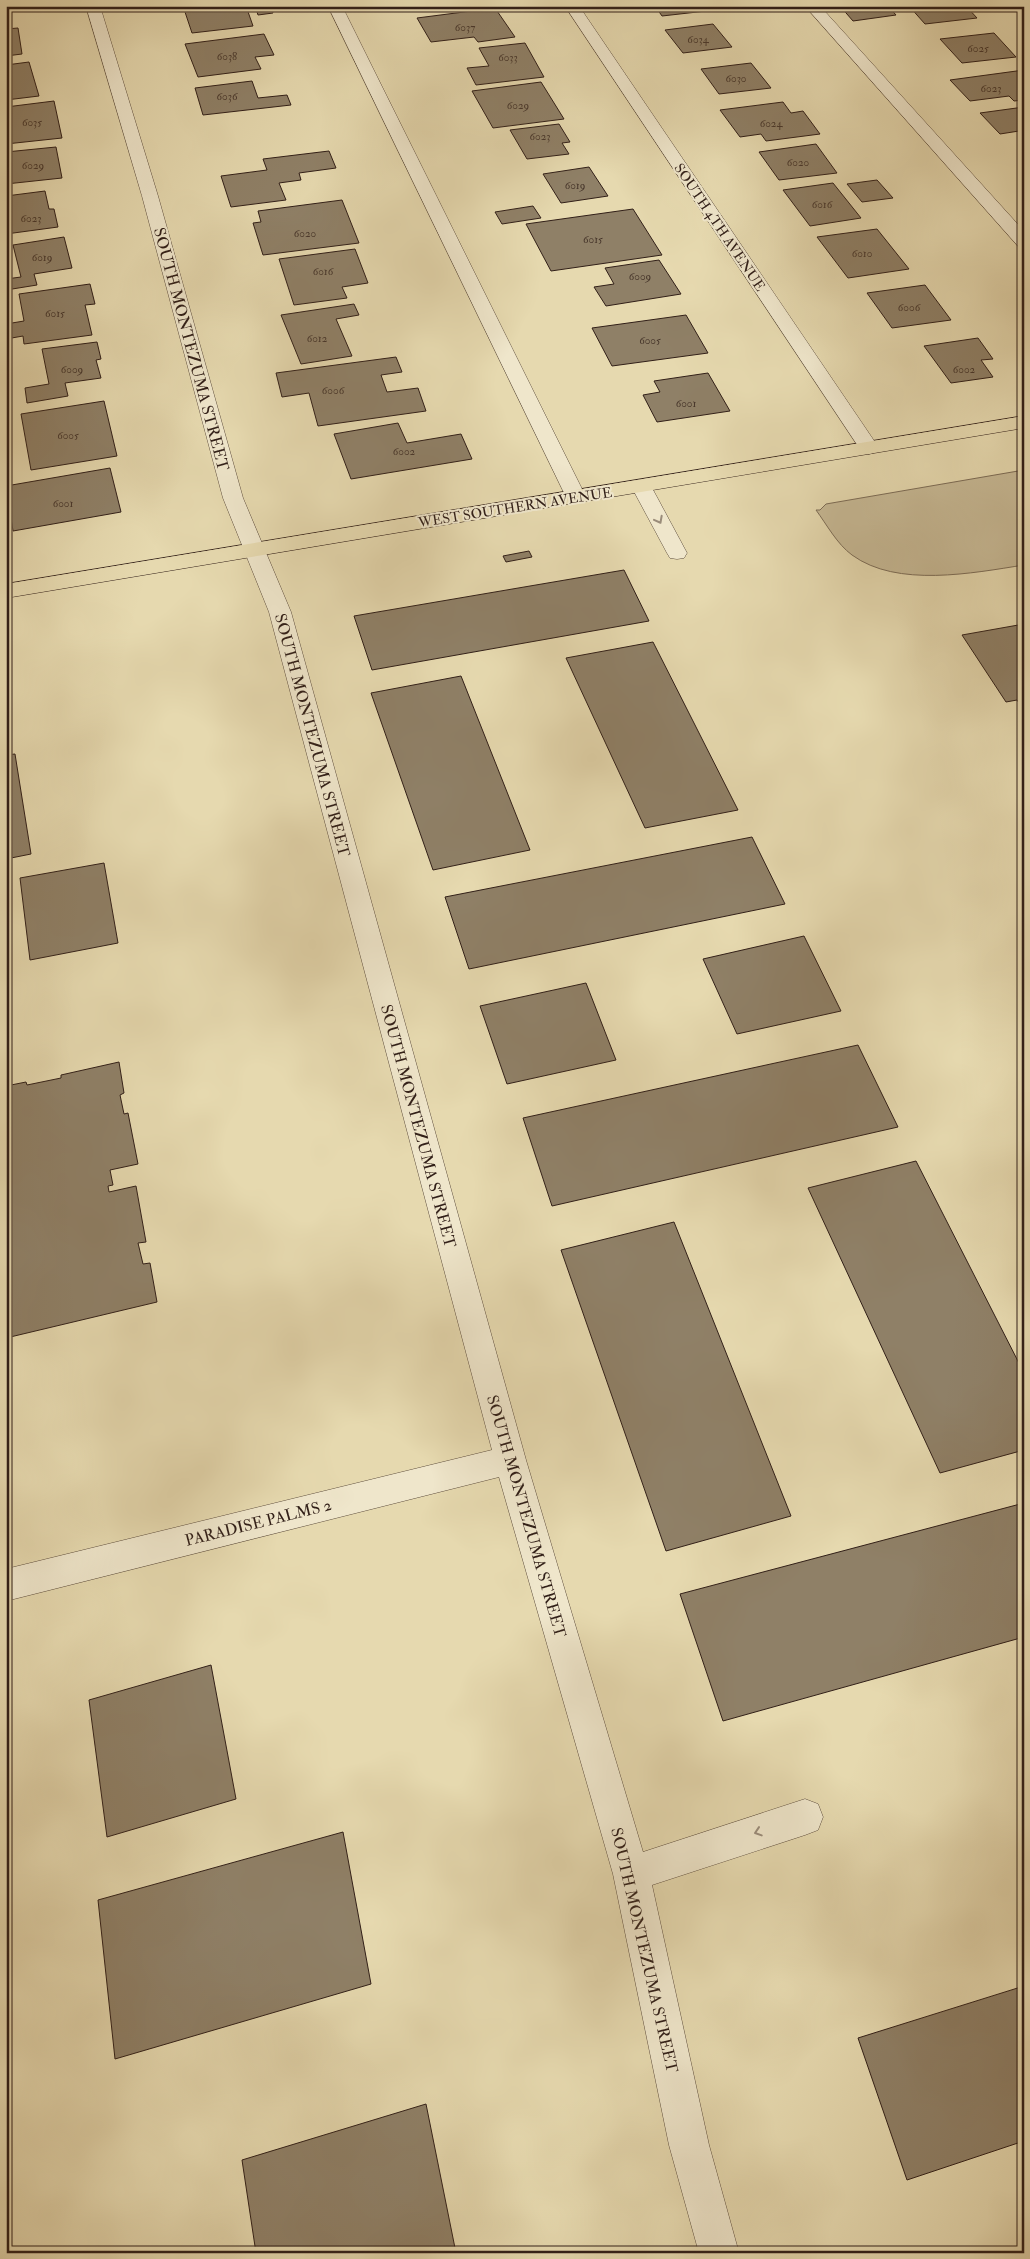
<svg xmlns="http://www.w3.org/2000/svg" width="1030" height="2259" viewBox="0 0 1030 2259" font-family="'IM FELL Double Pica',serif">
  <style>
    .green { fill: #c7b995; stroke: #7c6c56 }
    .building { fill: #8f8067; stroke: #311f18 }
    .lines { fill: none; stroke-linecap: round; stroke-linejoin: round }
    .minor-casing { stroke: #5e4e3e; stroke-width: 1 }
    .major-casing { stroke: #311f18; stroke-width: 1 }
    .minor { fill: #efe6cb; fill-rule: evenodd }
    .major { fill: #e6d9af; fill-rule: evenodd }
    .oneway { stroke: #9a8c7a }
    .labels { text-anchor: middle; stroke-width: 4; stroke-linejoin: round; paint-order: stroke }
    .far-number-label { font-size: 11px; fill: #48372c }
    .far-street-label { font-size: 14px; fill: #311f18; stroke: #efe6cb }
    .street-label { font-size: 16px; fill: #311f18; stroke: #efe6cb }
  </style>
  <rect width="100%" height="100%" fill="#e6d9af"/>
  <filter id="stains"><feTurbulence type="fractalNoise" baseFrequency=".004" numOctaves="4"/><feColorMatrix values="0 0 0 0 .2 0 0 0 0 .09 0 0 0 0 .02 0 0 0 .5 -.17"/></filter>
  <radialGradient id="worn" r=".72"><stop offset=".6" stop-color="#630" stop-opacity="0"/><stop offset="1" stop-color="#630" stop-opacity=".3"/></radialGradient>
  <path class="green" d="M1024,470V565C973,573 897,588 852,555C837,544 827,525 816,510H820L826,504Z"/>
  <g class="building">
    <polygon points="214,6 246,6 253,26 192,33 184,9"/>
    <polygon points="255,6 271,6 273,13 258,15"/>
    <polygon points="655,6 712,6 715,10 662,16"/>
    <polygon points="840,6 888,6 896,15 853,21"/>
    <polygon points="909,6 966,6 977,18 925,24"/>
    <polygon points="495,8 515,37 478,42 474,37 431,42 417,18"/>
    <polygon points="713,24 732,47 683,53 665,30"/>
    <polygon points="18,28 22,54 6,56 6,29"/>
    <polygon points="994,33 1016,57 962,63 940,39"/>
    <polygon points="264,34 274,55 255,57 261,69 198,77 185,44"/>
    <polygon points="525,43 544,77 476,85 467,68 489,66 479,48"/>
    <polygon points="29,62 39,96 6,100 6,65"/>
    <polygon points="751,63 771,88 719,94 701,69"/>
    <polygon points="1024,70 1024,100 1014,101 1009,96 970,101 950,80"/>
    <polygon points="252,81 258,98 287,95 291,105 203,115 195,88"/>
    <polygon points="541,82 564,119 493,128 472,91"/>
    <polygon points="54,101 62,138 6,144 6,107"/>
    <polygon points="783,102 791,113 803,111 820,134 766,141 761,134 740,137 720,110"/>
    <polygon points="1024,107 1024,136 1019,131 1000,134 980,113"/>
    <polygon points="559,124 570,142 562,143 569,154 527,159 510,130"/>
    <polygon points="816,144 837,173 779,180 759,152"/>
    <polygon points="56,147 62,178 6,184 6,152"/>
    <polygon points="329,151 336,168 299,173 301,180 279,183 286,200 231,207 221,176 267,170 263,159"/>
    <polygon points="589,167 608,196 561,203 543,174"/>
    <polygon points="877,180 893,198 862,202 847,184"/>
    <polygon points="833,183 861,218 810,226 783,190"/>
    <polygon points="45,191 49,209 54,209 58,227 6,234 6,196"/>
    <polygon points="342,200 359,243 263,255 253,223 261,222 258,211"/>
    <polygon points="533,206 541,218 502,224 495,212"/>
    <polygon points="633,209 662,255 551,271 526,224"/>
    <polygon points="877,229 909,269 848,278 817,237"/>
    <polygon points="64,237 72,268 34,274 37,285 6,290 6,279 21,277 13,245"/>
    <polygon points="355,249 368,283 342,287 347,298 294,305 279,259"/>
    <polygon points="659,260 681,294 606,306 594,287 614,284 605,268"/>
    <polygon points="90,284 95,304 85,305 92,335 24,344 23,336 6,339 6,324 24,321 19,294"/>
    <polygon points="925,285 951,320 892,328 867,293"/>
    <polygon points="354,304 359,315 336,319 352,356 301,364 281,315"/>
    <polygon points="686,315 708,353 612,366 592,328"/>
    <polygon points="978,338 993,359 981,360 993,377 951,383 924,346"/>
    <polygon points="97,342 101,359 96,360 101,378 65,383 68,396 27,403 25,388 49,384 42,349"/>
    <polygon points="396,357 402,372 381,375 387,392 418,388 426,411 318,426 309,393 282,397 276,373"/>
    <polygon points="708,373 730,411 657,422 643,395 660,392 654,381"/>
    <polygon points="104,401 117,456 31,470 21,414"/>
    <polygon points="398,423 407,443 461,434 472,459 351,479 334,434"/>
    <polygon points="110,468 121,512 13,531 6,486"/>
    <polygon points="529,551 532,557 506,562 503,556"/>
    <polygon points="624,570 649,621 372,670 354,616"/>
    <polygon points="1024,624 1024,710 1017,700 1006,702 962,635"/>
    <polygon points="653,642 738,810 645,828 566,658"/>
    <polygon points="461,676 530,850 433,870 371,693"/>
    <polygon points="15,754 31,854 6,859 6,755"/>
    <polygon points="752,837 785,904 469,969 445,897"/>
    <polygon points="104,863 118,943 30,960 20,878"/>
    <polygon points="804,936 841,1011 737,1034 703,959"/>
    <polygon points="586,983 616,1060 507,1084 480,1006"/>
    <polygon points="858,1045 898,1127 552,1206 523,1118"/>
    <polygon points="119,1062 124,1093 120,1095 124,1114 128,1113 138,1164 110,1170 113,1185 108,1186 109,1192 136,1186 146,1242 138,1243 143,1264 150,1263 157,1302 6,1338 6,1086 26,1082 27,1085 61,1078 61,1075"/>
    <polygon points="916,1161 1024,1373 1024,1450 940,1473 808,1188"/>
    <polygon points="674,1222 791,1516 666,1551 561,1250"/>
    <polygon points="1024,1503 1024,1637 723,1721 680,1594"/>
    <polygon points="211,1665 236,1799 107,1837 89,1700"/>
    <polygon points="343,1832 371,1984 115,2059 98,1900"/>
    <polygon points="1024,1986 1024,2141 907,2180 858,2038"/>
    <polygon points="426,2104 456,2253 256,2253 242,2160"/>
  </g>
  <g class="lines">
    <g class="minor-casing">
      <g id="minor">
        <polygon points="86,6 100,6 158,196 243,498 291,612 526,1460 643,1852 805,1799 818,1804 823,1817 818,1830 805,1835 652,1885 709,2145 739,2253 699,2253 669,2145 613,1874 499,1477 6,1601 6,1569 492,1450 269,612 223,498 142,196"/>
        <polygon points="328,6 342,6 586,497 583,501 576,503 569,501 566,497"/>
        <polygon points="565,6 579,6 879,448 876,452 869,454 862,452"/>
        <polygon points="805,6 820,6 1024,231 1024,247 1018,246"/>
        <polygon points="641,480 648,482 651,486 687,553 684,558 677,559 670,558 667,553 631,486 634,482"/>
      </g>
    </g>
    <g class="major-casing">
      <polygon id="major" points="1024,416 1024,428 6,598 6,584"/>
    </g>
    <use href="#minor" class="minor"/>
    <use href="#major" class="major"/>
  </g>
  <defs><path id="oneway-chevron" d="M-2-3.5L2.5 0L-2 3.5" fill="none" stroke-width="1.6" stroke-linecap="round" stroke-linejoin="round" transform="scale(1.25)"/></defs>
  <g class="oneway">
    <use href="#oneway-chevron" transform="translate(659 520) rotate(62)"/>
    <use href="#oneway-chevron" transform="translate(758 1832) rotate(162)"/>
  </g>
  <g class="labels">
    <g class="far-number-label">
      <text x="465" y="31">6037</text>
      <text x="698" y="43">6034</text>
      <text x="978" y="52">6025</text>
      <text x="227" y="60">6038</text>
      <text x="508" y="61">6033</text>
      <text x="736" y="82">6030</text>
      <text x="991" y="92">6023</text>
      <text x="227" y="100">6036</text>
      <text x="518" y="109">6029</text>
      <text x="32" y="126">6035</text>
      <text x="771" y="127">6024</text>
      <text x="540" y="140">6023</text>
      <text x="798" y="166">6020</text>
      <text x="33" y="169">6029</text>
      <text x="575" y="189">6019</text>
      <text x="822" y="208">6016</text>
      <text x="31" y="222">6023</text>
      <text x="305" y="237">6020</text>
      <text x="593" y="243">6015</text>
      <text x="862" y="257">6010</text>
      <text x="42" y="261">6019</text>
      <text x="323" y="275">6016</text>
      <text x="640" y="280">6009</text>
      <text x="909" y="311">6006</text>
      <text x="55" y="317">6015</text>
      <text x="317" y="342">6012</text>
      <text x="650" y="344">6005</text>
      <text x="72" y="373">6009</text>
      <text x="964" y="373">6002</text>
      <text x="333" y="394">6006</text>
      <text x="686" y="407">6001</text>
      <text x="68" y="439">6005</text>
      <text x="404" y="455">6002</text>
      <text x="63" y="507">6001</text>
    </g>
    <g class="far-street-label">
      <text transform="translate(720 227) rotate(56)" y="5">SOUTH 4TH AVENUE</text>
      <text transform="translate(515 507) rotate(-9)" y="5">WEST SOUTHERN AVENUE</text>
    </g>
    <g class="street-label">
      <text transform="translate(192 349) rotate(75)" y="6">SOUTH MONTEZUMA STREET</text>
      <text transform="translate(313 735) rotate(75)" y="6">SOUTH MONTEZUMA STREET</text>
      <text transform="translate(419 1126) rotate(75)" y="6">SOUTH MONTEZUMA STREET</text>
      <text transform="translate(527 1516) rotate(74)" y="6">SOUTH MONTEZUMA STREET</text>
      <text transform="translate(258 1522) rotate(-14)" y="6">PARADISE PALMS 2</text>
      <text transform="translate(645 1950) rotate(77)" y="6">SOUTH MONTEZUMA STREET</text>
    </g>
  </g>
  <rect width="1030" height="2259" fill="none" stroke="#e6d9af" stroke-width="25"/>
  <rect x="8" y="8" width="1015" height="2244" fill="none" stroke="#311f18" stroke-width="2.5"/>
  <rect x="12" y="12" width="1005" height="2234" fill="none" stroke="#311f18"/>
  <rect width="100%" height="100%" filter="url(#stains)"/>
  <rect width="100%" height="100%" fill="url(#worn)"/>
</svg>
